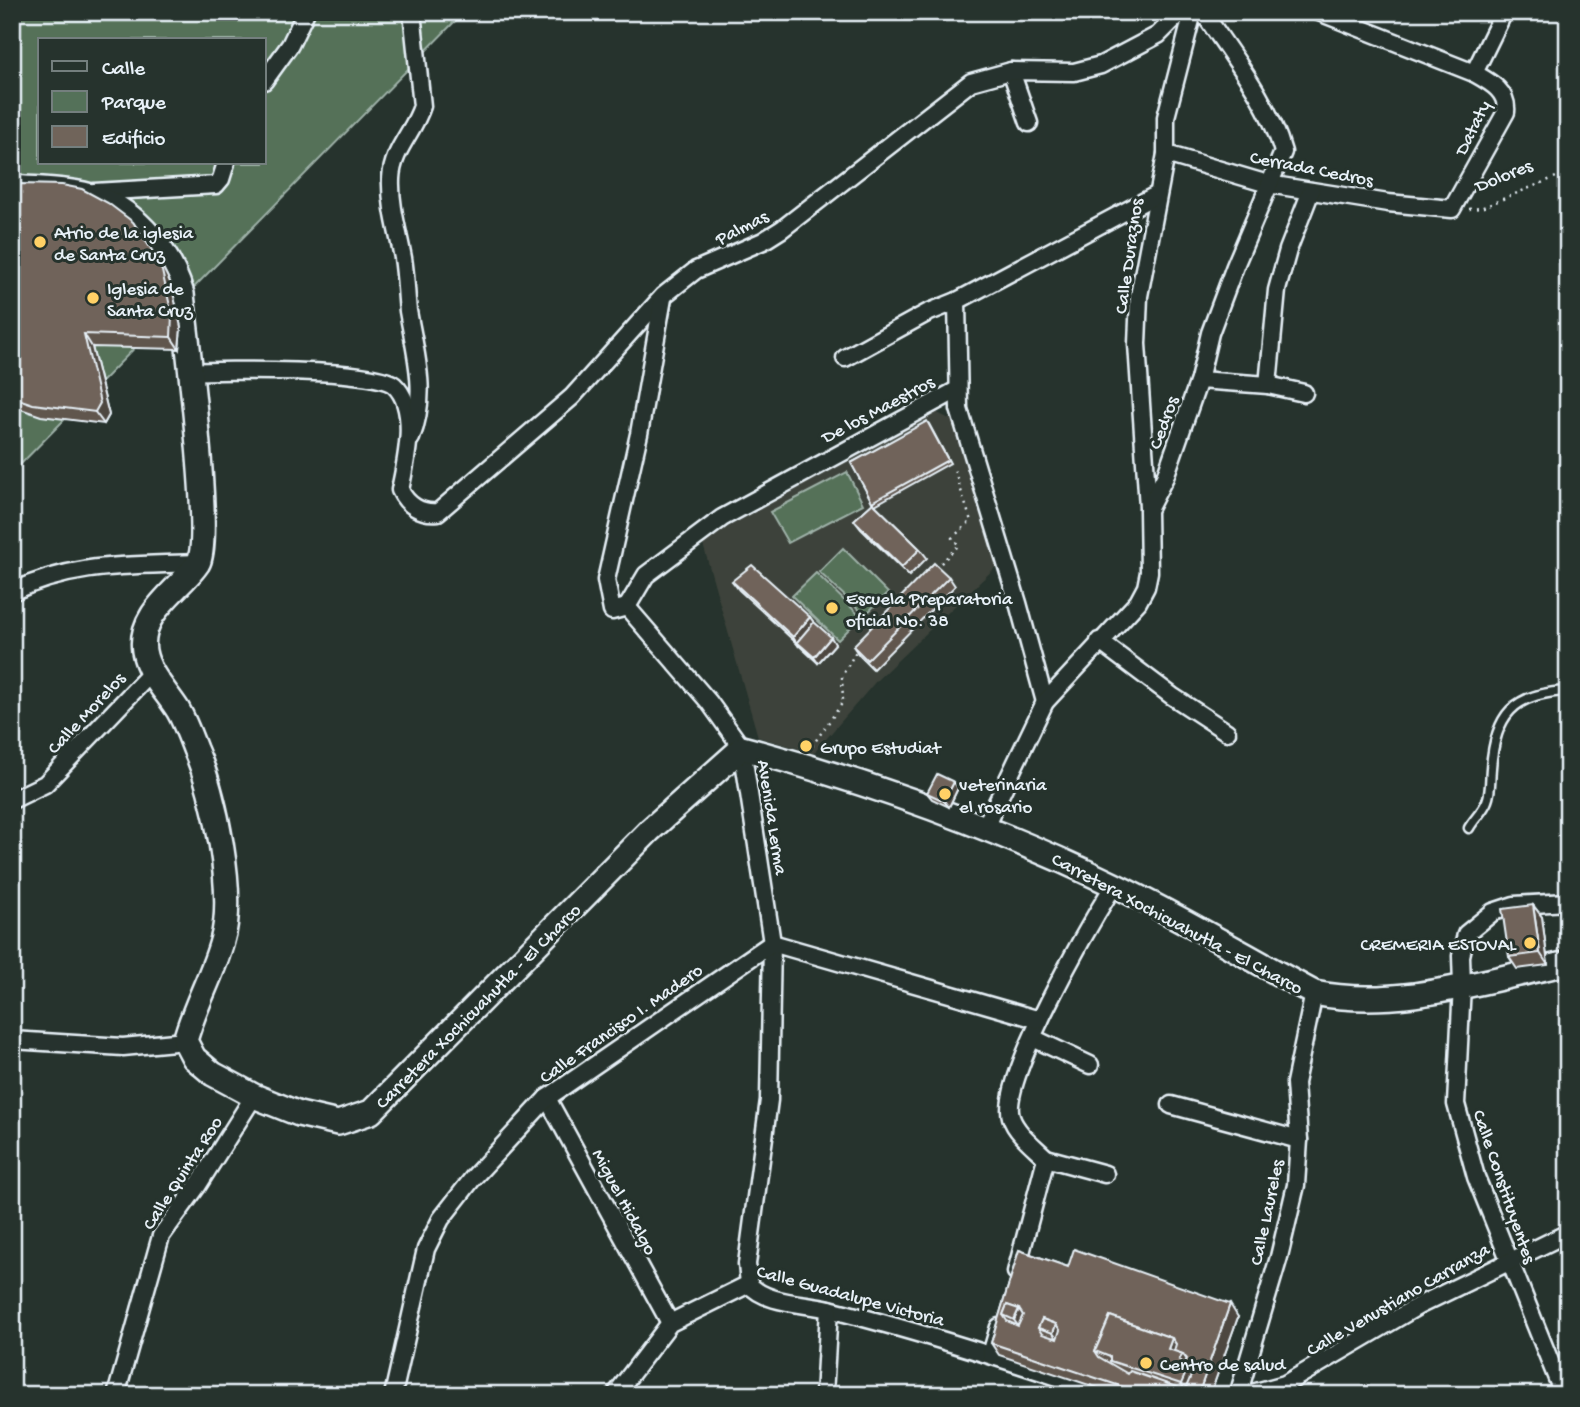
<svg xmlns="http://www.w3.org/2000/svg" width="1580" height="1407" viewBox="0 0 1580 1407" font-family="'Gochi Hand',sans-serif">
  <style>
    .built { fill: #3c423a }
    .green { fill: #547159; stroke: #9eb1a8; stroke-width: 2; fill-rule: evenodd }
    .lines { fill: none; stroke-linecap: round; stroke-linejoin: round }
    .service-casing { stroke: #e8f1f8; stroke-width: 13 }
    .minor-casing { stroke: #e8f1f8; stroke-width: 21 }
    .secondary-casing { stroke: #e8f1f8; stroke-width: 28 }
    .path { stroke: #e8f1f8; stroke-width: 2.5; stroke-dasharray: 2 5; stroke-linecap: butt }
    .service { stroke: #26332d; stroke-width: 8 }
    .minor { stroke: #26332d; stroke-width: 16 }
    .secondary { stroke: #26332d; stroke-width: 23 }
    .wall { fill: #60564d; stroke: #e8f1f8; stroke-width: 2 }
    .shaded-wall { fill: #4e463f; stroke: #e8f1f8; stroke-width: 2 }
    .building { fill: #70645a; stroke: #e8f1f8; stroke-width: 2; fill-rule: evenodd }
    .poi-dot { fill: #ffd166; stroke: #26332d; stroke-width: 2.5 }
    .labels { text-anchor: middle; stroke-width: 6; stroke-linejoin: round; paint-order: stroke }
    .street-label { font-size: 19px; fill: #e8f1f8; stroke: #26332d }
    .poi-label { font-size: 19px; fill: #e8f1f8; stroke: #26332d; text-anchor: start }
  </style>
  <rect width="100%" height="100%" fill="#26332d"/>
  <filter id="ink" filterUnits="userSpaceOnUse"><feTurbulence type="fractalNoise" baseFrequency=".0143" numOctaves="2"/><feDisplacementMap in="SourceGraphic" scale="14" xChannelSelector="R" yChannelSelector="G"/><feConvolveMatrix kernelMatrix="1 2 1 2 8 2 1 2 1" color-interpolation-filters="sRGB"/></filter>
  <g filter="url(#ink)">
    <polygon class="built" points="936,412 955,422 997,566 877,680 814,753 758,737 702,541"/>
    <g class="green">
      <path d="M12,12H464L12,473ZM40,40H264V163H40Z"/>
      <polygon points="847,472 863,504 788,543 770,512"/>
      <polygon points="843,548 888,593 865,615 819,572"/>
      <polygon points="816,573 861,617 838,640 792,596"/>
    </g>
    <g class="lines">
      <g class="service-casing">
        <path id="service" d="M1469,828C1474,819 1484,810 1487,801C1491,792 1490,778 1491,768C1495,715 1513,693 1568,691"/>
      </g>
      <g class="minor-casing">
        <g id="minor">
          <polyline points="1011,71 1029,123"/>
          <polyline points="1474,73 1504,12"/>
          <polyline points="264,81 290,45 306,12"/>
          <path d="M1166,154L1268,184L1388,203L1452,209L1506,112C1508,91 1490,82 1474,73L1319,12"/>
          <polyline points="94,192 216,185 221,179 226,163"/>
          <polyline points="845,358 927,313 957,301"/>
          <path d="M190,372C221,370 375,368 394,385C419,408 406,461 400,490C407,505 421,514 438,512L572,397L663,296L696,270L763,241L782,229L971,82L1011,71L1074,72L1101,65L1158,35L1181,12"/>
          <polyline points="1199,380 1268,385 1304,393"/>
          <polyline points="1268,385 1277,290 1288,250 1311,191"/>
          <path d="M411,438C428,394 416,356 408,311C406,294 406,276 403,258C398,231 390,206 391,179C392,150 414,132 422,106L412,12"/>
          <polyline points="1148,507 1137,344 1139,296 1166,154 1166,117 1193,12"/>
          <path d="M12,592C75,562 131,566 198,563"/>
          <polyline points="627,607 709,702 742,748 772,943 769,1100 747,1264 749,1284"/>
          <polyline points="627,607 646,575 722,518 957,390"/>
          <polyline points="627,607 612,611 606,580 639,434 663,298"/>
          <polyline points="1099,641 1172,696 1227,732"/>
          <polyline points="1045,702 1018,603 959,409 957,301 1156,195"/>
          <polyline points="12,800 45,784 151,673"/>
          <path d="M985,827L1045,702L1138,602L1146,587L1149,572L1148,510L1165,477L1199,380L1210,333L1235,266L1283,152C1269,101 1232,56 1203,12"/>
          <polyline points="1033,1038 1090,1065"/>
          <polyline points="12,1040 123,1047 185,1041"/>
          <polyline points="547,1098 670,1323"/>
          <polyline points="1171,1105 1299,1140"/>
          <polyline points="1046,1158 1105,1174"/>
          <path d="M1016,1272L1046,1158C1035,1147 1016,1133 1011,1117C999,1080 1091,922 1114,885"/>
          <path d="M749,1284C765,1304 806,1303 829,1309C925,1333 1019,1364 1112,1395"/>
          <polyline points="991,1354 999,1327"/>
          <polyline points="1562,1391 1476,1177 1456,1104 1462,985 1461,956 1466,934 1493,912 1514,905 1568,902"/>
          <polyline points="116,1395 161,1236 198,1185 254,1096"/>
          <polyline points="393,1395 426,1249 441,1219 473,1178 547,1098 772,943 1040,1020"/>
          <polyline points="615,1395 670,1323 749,1284"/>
          <polyline points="824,1395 829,1309"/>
          <polyline points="1238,1395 1279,1257 1296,1185 1299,1140 1295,1083 1314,993"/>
          <polyline points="1245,1395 1285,1384 1418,1306 1568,1233"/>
        </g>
      </g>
      <g class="secondary-casing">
        <path id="secondary" d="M12,187C74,192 107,187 151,237C166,254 175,271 182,294C186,334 213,539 198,563C180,590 138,612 144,651C148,674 166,691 178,710C185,722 190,736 195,749C215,793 236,895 222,941C213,975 194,1006 185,1041L194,1058L213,1074L254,1096L299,1114L338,1123L371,1112L650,830L742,748C869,782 994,827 1112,884C1181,917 1247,957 1314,993C1398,1010 1485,980 1568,963"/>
      </g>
      <g class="path">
        <polyline points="1469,209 1481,208 1568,172"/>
        <polyline points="936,568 959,545 952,538 971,521 953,466"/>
        <polyline points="812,746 843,702 842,676 858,648"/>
      </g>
      <use href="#service" class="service"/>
      <use href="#minor" class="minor"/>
      <use href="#secondary" class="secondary"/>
    </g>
    <g class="wall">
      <polygon points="12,185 163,268 171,284 181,327 179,349 92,347 109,415 104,424 41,416 12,406"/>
      <polygon points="929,424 950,463 875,505 920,549 927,558 909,576 861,529 854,520 873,503 851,463"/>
      <polygon points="949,577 955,586 873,669 859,655 853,646"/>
      <polygon points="732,581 810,617 814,623 835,644 818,663 739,590"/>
      <polygon points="958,788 949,807 932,799 927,793"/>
      <polygon points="1533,905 1542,917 1548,965 1517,969 1509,957"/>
      <polygon points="1019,1250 1068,1267 1238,1317 1210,1395 1119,1395 999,1355 991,1343"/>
    </g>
    <g class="shaded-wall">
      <polygon points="133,222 163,268 171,284 181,327 179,349 171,337"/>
      <polygon points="84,334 92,347 109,415 104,424 95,412"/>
      <polygon points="810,617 817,627 797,642 799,647 793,637"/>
      <polygon points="831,637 835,644 818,663 814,657"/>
      <polygon points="954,782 958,788 949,807 944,801"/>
      <polygon points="1533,905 1542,917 1548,965 1540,953"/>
      <polygon points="1230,1304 1238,1317 1210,1395 1198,1395"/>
      <polygon points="1019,1309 1031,1327 1026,1338 1014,1320"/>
      <polygon points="1056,1324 1068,1342 1066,1351 1053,1333"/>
      <polygon points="1172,1338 1195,1372 1189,1395 1181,1384 1168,1349"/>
    </g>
    <g class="building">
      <polygon points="20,184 62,185 82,189 108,203 133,222 155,255 162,271 172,315 171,337 84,334 100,403 95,412 33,404 12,397 12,185"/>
      <polygon points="927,421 948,460 872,502 851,463"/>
      <polygon points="873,503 920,549 902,567 854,520"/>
      <polygon points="934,563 949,577 867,660 853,646"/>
      <polygon points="752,565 810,617 793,637 732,581"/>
      <polygon points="814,622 831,637 814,657 797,642"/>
      <polygon points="937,774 954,782 944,801 927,793"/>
      <polygon points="1533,905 1540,953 1509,957 1502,909"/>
      <path d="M1074,1249L1230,1304L1198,1395H1147L991,1343L1019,1250L1068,1267ZM1007,1305L1019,1309L1023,1315L1018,1326L1007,1321L1003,1315ZM1110,1316L1172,1338L1176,1344L1174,1351L1183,1354L1187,1359L1185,1363L1189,1366L1193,1371L1185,1390L1130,1371L1128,1374L1099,1357L1095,1351ZM1042,1319L1056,1324L1060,1330L1057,1339L1042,1334L1038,1328Z"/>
      <polygon points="1007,1305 1019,1309 1014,1320 1003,1315"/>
      <polygon points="1110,1316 1172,1338 1168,1349 1183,1354 1179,1360 1189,1366 1181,1384 1110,1361 1110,1357 1095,1351"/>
      <polygon points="1042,1319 1056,1324 1053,1333 1038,1328"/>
    </g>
  </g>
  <g class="poi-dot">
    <circle cx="40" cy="242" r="7"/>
    <circle cx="93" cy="298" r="7"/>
    <circle cx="832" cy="608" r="7"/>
    <circle cx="806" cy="746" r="7"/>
    <circle cx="945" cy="794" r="7"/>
    <circle cx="1530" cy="943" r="7"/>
    <circle cx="1146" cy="1363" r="7"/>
  </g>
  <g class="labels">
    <g class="street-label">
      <text transform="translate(1471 127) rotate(-64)" y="7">Dataty</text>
      <text transform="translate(1312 167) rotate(11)" y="7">Cerrada Cedros</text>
      <text transform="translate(1503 174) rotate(-22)" y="7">Dolores</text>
      <text transform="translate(741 226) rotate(-27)" y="7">Palmas</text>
      <text transform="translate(1127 256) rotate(-82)" y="7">Calle Duraznos</text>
      <text transform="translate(877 408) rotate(-28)" y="7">De los Maestros</text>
      <text transform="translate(1162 422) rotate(-70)" y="7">Cedros</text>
      <text transform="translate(85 712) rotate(-47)" y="7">Calle Morelos</text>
      <text transform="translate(774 817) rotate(81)" y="7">Avenida Lerma</text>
      <text transform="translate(1178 922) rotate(28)" y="7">Carretera Xochicuahutla - El Charco</text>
      <text transform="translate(477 1005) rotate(-45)" y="7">Carretera Xochicuahutla - El Charco</text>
      <text transform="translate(620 1022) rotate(-35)" y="7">Calle Francisco I. Madero</text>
      <text transform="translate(181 1172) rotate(-57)" y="7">Calle Quinta Roo</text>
      <text transform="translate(1506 1186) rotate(71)" y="7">Calle Constituyentes</text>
      <text transform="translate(626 1201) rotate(62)" y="7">Miguel Hidalgo</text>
      <text transform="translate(1265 1212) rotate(-78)" y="7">Calle Laureles</text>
      <text transform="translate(851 1294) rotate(15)" y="7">Calle Guadalupe Victoria</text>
      <text transform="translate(1397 1298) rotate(-30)" y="7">Calle Venustiano Carranza</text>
    </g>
    <g class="poi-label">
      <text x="54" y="238">Atrio de la iglesia<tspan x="54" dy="22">de Santa Cruz</tspan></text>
      <text x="107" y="294">Iglesia de<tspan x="107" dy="22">Santa Cruz</tspan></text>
      <text x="846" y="604">Escuela Preparatoria<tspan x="846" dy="22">oficial No. 38</tspan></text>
      <text x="820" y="753">Grupo Estudiat</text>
      <text x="959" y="790">veterinaria<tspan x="959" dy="22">el rosario</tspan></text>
      <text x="1516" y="950" text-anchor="end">CREMERIA ESTOVAL</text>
      <text x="1160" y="1370">Centro de salud</text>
    </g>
  </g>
  <rect width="1580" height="1407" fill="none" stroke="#26332d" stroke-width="42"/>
  <rect x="21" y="21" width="1538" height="1365" fill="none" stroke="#e8f1f8" stroke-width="2.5" filter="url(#ink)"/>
  <rect x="38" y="38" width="228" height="126" fill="#26332d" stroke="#747f7e" stroke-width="2"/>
  <rect x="52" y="61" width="35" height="10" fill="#26332d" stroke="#747f7e" stroke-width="2"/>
  <text x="102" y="74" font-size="21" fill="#e8f1f8">Calle</text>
  <rect x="52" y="91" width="35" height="21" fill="#547159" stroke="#747f7e" stroke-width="2"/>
  <text x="102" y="108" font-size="21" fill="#e8f1f8">Parque</text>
  <rect x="52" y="126" width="35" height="21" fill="#70645a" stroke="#747f7e" stroke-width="2"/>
  <text x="102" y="144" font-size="21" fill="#e8f1f8">Edificio</text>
</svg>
